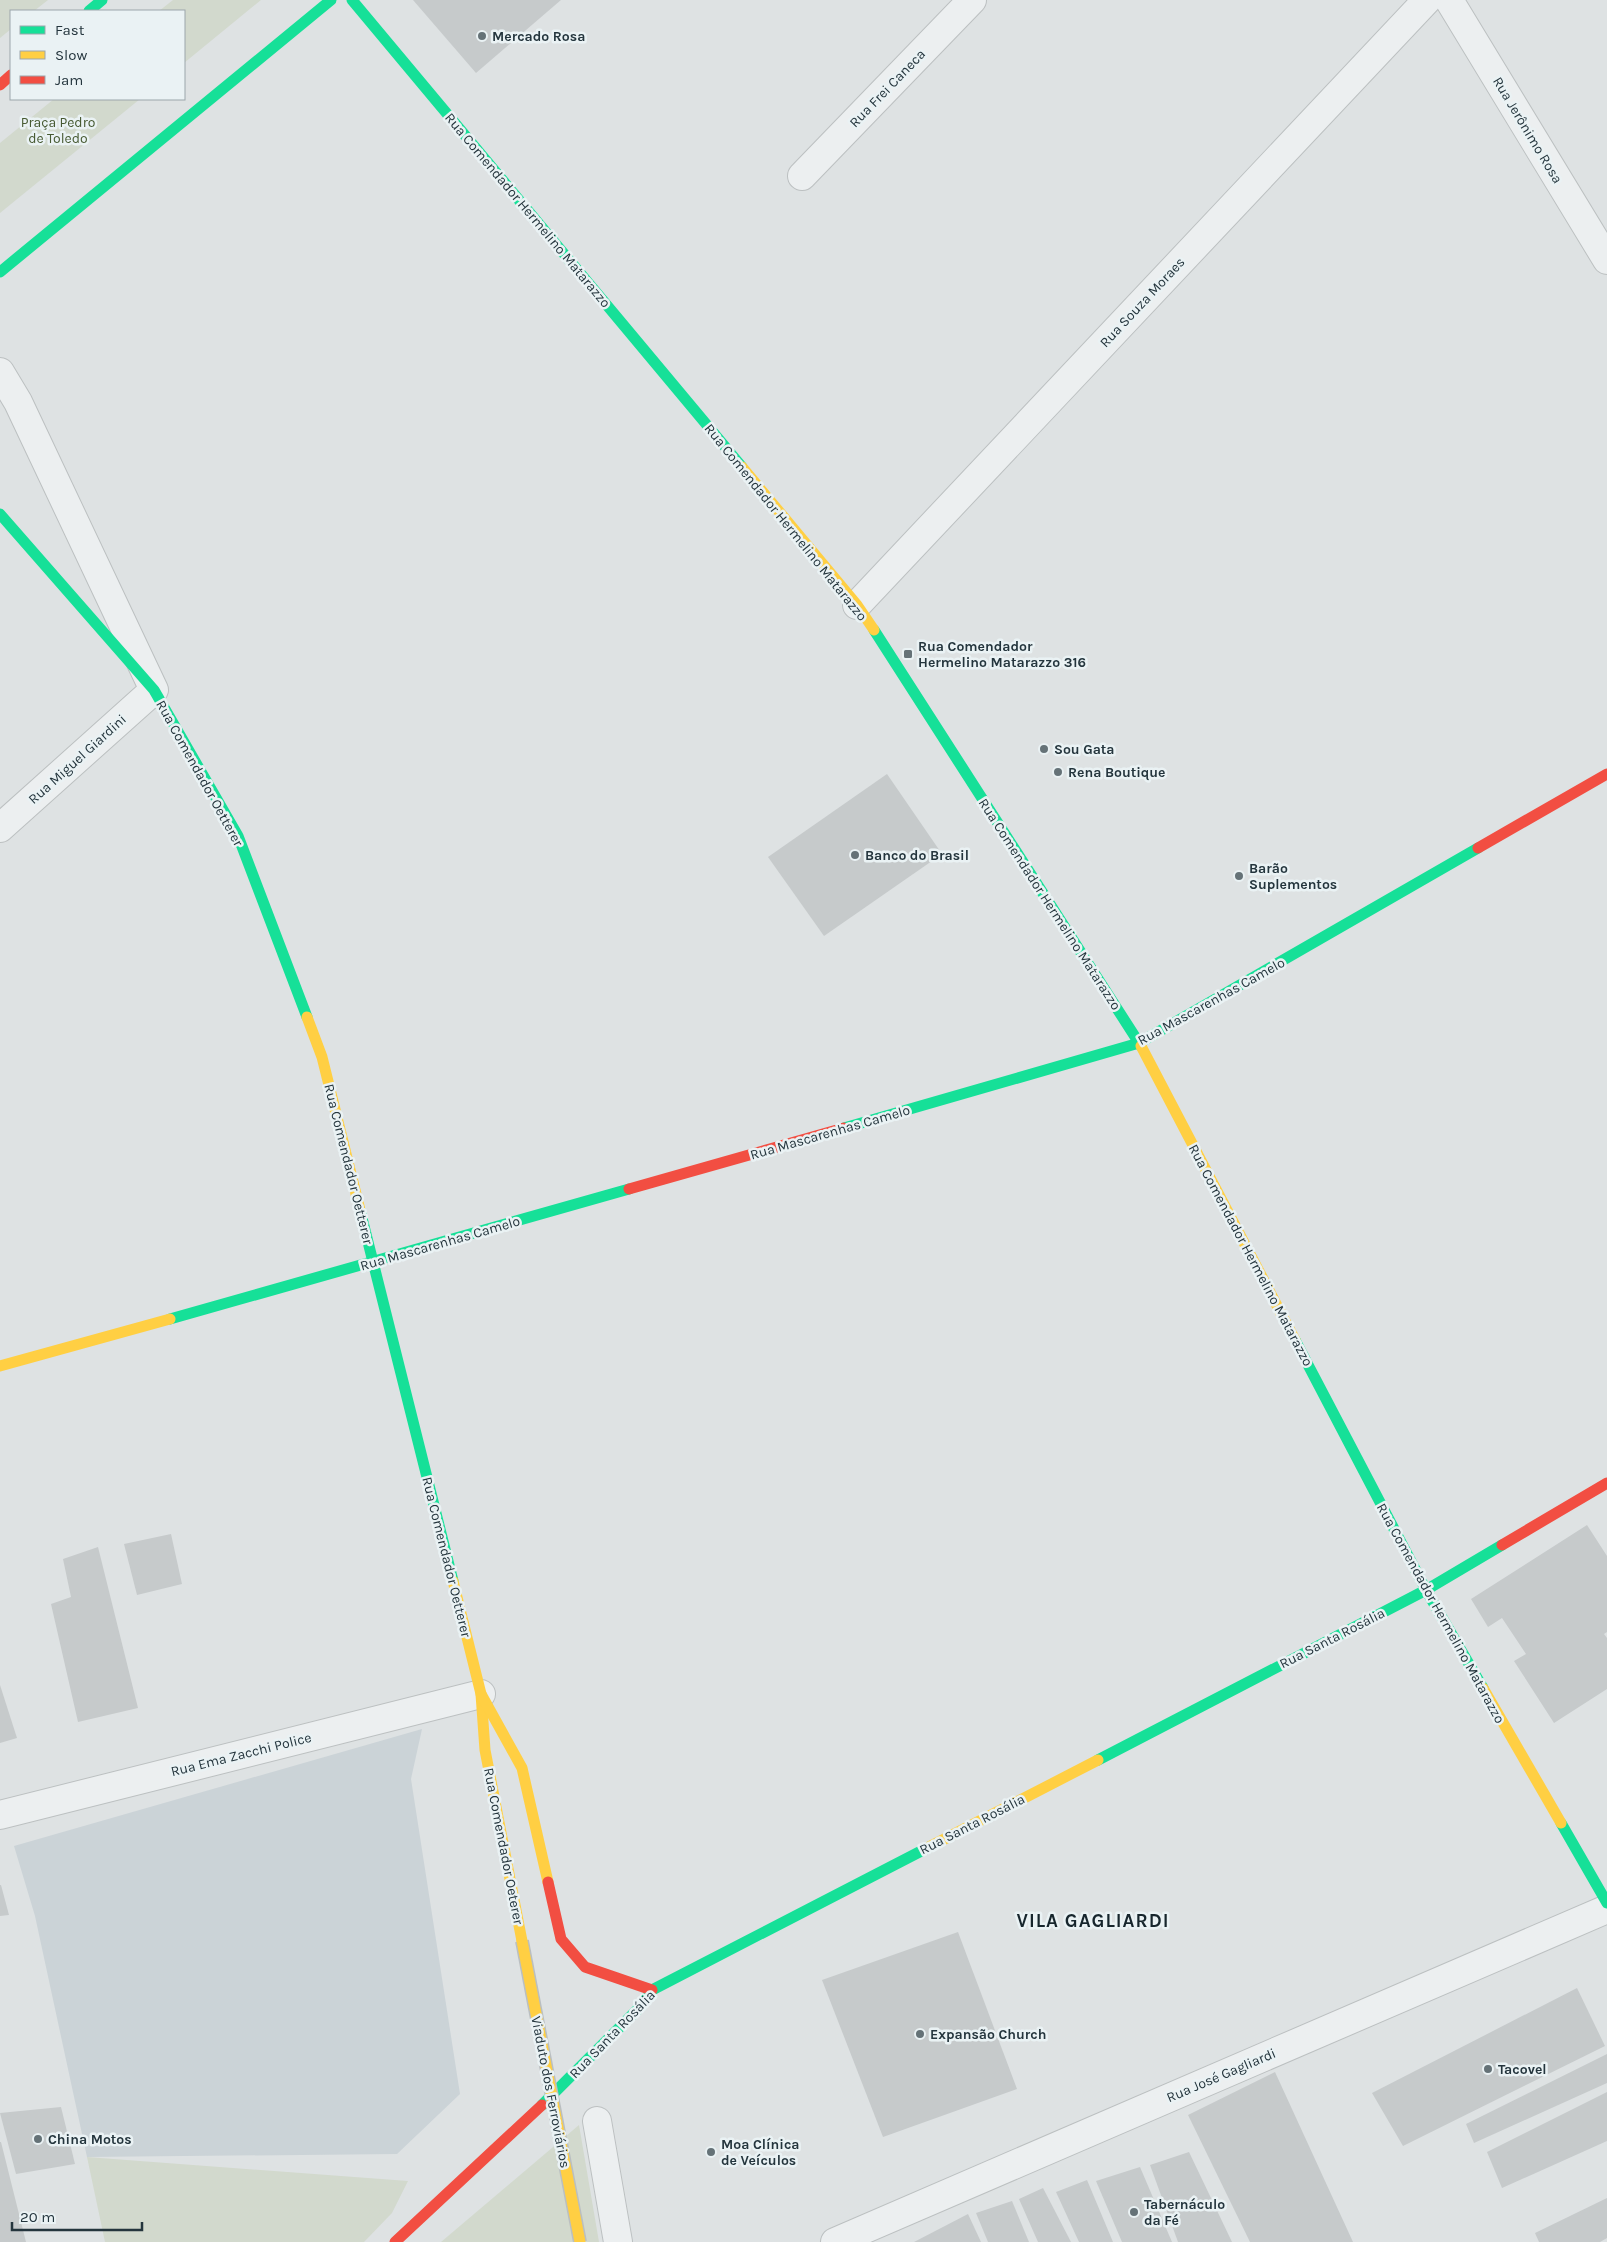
<svg xmlns="http://www.w3.org/2000/svg" width="1607" height="2242" viewBox="0 0 1607 2242" font-family="Karla,sans-serif">
  <style>
    .built { fill: #cbd3d7 }
    .green { fill: #d2d9cd }
    .building { fill: #c6cacb }
    .lines { fill: none; stroke-linecap: round; stroke-linejoin: round }
    .street-casing { stroke: #bcc0c1; stroke-width: 30 }
    .street { stroke: #eceff0; stroke-width: 28 }
    .fast { stroke: #16e098; stroke-width: 11 }
    .slow { stroke: #ffcf43; stroke-width: 11 }
    .jam { stroke: #f24e42; stroke-width: 11 }
    .slow-bridge-casing { stroke: #babfc1; stroke-width: 14; stroke-linecap: butt }
    .slow-bridge { stroke: #ffcf43; stroke-width: 11 }
    .poi-dot { fill: #657277; stroke: #eaf2f4; stroke-width: 2 }
    .labels { text-anchor: middle; stroke-width: 5; stroke-linejoin: round; paint-order: stroke }
    .poi-label { font-size: 14px; font-weight: bold; fill: #24353d; stroke: #eaf2f4; text-anchor: start }
    .street-label { font-size: 14px; fill: #24353d; stroke: #eaf2f4 }
    .park-label { font-size: 14px; fill: #465931; stroke: #eaf2f4 }
    .district-label { font-size: 19px; font-weight: bold; letter-spacing: 1px; fill: #17262d; stroke: #eaf2f4 }
  </style>
  <rect width="100%" height="100%" fill="#dee2e3"/>
  <polygon class="built" points="422,1729 411,1779 460,2094 397,2154 87,2157 35,1916 14,1846"/>
  <g class="green">
    <polygon points="0,0 48,0 34,11 11,11 11,29 0,38"/>
    <polygon points="173,0 261,0 184,63 184,11 159,11"/>
    <polygon points="54,99 140,99 0,213 0,143"/>
    <polygon points="579,2125 599,2242 441,2242"/>
    <polygon points="87,2157 408,2181 392,2213 364,2242 105,2242"/>
  </g>
  <g class="building">
    <polygon points="413,0 561,0 476,73"/>
    <polygon points="887,774 942,854 824,936 768,857"/>
    <polygon points="1587,1525 1607,1556 1607,1632 1604,1634 1607,1638 1607,1689 1554,1723 1514,1661 1526,1654 1502,1618 1488,1627 1471,1599"/>
    <polygon points="171,1534 182,1584 137,1595 124,1544"/>
    <polygon points="98,1547 138,1708 78,1722 51,1604 71,1597 63,1559"/>
    <polygon points="0,1685 17,1738 0,1743"/>
    <polygon points="0,1885 1,1885 9,1915 0,1916"/>
    <polygon points="958,1932 1017,2089 883,2137 822,1980"/>
    <polygon points="1577,1988 1605,2046 1403,2146 1372,2093"/>
    <polygon points="1607,2054 1607,2083 1474,2143 1466,2124"/>
    <polygon points="1275,2072 1353,2242 1250,2242 1188,2115"/>
    <polygon points="1607,2092 1607,2141 1502,2188 1487,2152"/>
    <polygon points="61,2107 75,2164 16,2174 0,2113"/>
    <polygon points="0,2142 1,2142 26,2242 0,2242"/>
    <polygon points="1189,2152 1232,2242 1178,2242 1150,2165"/>
    <polygon points="1140,2167 1172,2242 1122,2242 1096,2181"/>
    <polygon points="1087,2180 1113,2242 1079,2242 1056,2192"/>
    <polygon points="1043,2188 1071,2242 1038,2242 1019,2199"/>
    <polygon points="1607,2198 1607,2238 1600,2242 1539,2242 1535,2233"/>
    <polygon points="1012,2201 1029,2242 988,2242 976,2213"/>
    <polygon points="968,2214 981,2242 914,2242"/>
  </g>
  <g class="lines">
    <g class="street-casing">
      <g id="street">
        <polyline points="1449,0 1607,260"/>
        <polyline points="802,176 972,0"/>
        <polyline points="0,372 18,402 154,690 0,828"/>
        <polyline points="857,605 1427,0"/>
        <polyline points="0,1815 481,1694"/>
        <polyline points="597,2121 618,2242"/>
        <polyline points="835,2242 1607,1909"/>
      </g>
    </g>
    <use href="#street" class="street"/>
    <g class="fast">
      <polyline points="352,0 742,467"/>
      <polyline points="89,11 102,0"/>
      <polyline points="0,272 331,0"/>
      <polyline points="0,514 154,690 238,836 307,1017"/>
      <polyline points="874,630 1141,1046"/>
      <polyline points="844,1128 1139,1043 1478,848"/>
      <polyline points="360,1210 453,1581"/>
      <polyline points="170,1319 629,1189"/>
      <polyline points="1295,1340 1426,1590 1483,1688"/>
      <polyline points="1098,1760 1426,1590 1502,1545"/>
      <polyline points="1561,1823 1607,1903"/>
      <polyline points="542,2105 642,2005 652,1990 929,1847"/>
    </g>
    <g class="slow">
      <polyline points="742,467 857,605 874,630"/>
      <polyline points="307,1017 322,1057 360,1210"/>
      <polyline points="1141,1046 1295,1340"/>
      <polyline points="0,1366 170,1319"/>
      <polyline points="453,1581 481,1694 485,1750 522,1941"/>
      <polyline points="1483,1688 1561,1823"/>
      <polyline points="481,1694 522,1768 548,1882"/>
      <polyline points="929,1847 1098,1760"/>
    </g>
    <g class="jam">
      <polyline points="0,85 11,75"/>
      <polyline points="1478,848 1607,774"/>
      <polyline points="629,1189 844,1128"/>
      <polyline points="1502,1545 1607,1483"/>
      <polyline points="548,1882 561,1939 585,1967 652,1990"/>
      <polyline points="395,2242 542,2105"/>
    </g>
    <g class="slow-bridge-casing">
      <polyline id="slow-bridge" points="522,1941 580,2242"/>
    </g>
    <use href="#slow-bridge" class="slow-bridge"/>
  </g>
  <g class="poi-dot">
    <circle cx="482" cy="36" r="5"/>
    <rect x="903" y="649" width="10" height="10" rx="2.5"/>
    <circle cx="1044" cy="749" r="5"/>
    <circle cx="1058" cy="772" r="5"/>
    <circle cx="855" cy="855" r="5"/>
    <circle cx="1239" cy="876" r="5"/>
    <circle cx="920" cy="2034" r="5"/>
    <circle cx="1488" cy="2069" r="5"/>
    <circle cx="38" cy="2139" r="5"/>
    <circle cx="711" cy="2152" r="5"/>
    <circle cx="1134" cy="2212" r="5"/>
  </g>
  <g class="labels">
    <g class="poi-label">
      <text x="492" y="41">Mercado Rosa</text>
      <text x="918" y="651">Rua Comendador<tspan x="918" dy="16">Hermelino Matarazzo 316</tspan></text>
      <text x="1054" y="754">Sou Gata</text>
      <text x="1068" y="777">Rena Boutique</text>
      <text x="865" y="860">Banco do Brasil</text>
      <text x="1249" y="873">Barão<tspan x="1249" dy="16">Suplementos</tspan></text>
      <text x="930" y="2039">Expansão Church</text>
      <text x="1498" y="2074">Tacovel</text>
      <text x="48" y="2144">China Motos</text>
      <text x="721" y="2149">Moa Clínica<tspan x="721" dy="16">de Veículos</tspan></text>
      <text x="1144" y="2209">Tabernáculo<tspan x="1144" dy="16">da Fé</tspan></text>
    </g>
    <g class="street-label">
      <text transform="translate(887 88) rotate(-46)" y="5">Rua Frei Caneca</text>
      <text transform="translate(1528 130) rotate(59)" y="5">Rua Jerônimo Rosa</text>
      <text transform="translate(528 210) rotate(50)" y="5">Rua Comendador Hermelino Matarazzo</text>
      <text transform="translate(1142 302) rotate(-47)" y="5">Rua Souza Moraes</text>
      <text transform="translate(786 522) rotate(51)" y="5">Rua Comendador Hermelino Matarazzo</text>
      <text transform="translate(77 759) rotate(-42)" y="5">Rua Miguel Giardini</text>
      <text transform="translate(200 773) rotate(61)" y="5">Rua Comendador Oetterer</text>
      <text transform="translate(1050 904) rotate(57)" y="5">Rua Comendador Hermelino Matarazzo</text>
      <text transform="translate(1211 1001) rotate(-29)" y="5">Rua Mascarenhas Camelo</text>
      <text transform="translate(830 1132) rotate(-16)" y="5">Rua Mascarenhas Camelo</text>
      <text transform="translate(349 1164) rotate(76)" y="5">Rua Comendador Oetterer</text>
      <text transform="translate(440 1243) rotate(-16)" y="5">Rua Mascarenhas Camelo</text>
      <text transform="translate(1251 1255) rotate(62)" y="5">Rua Comendador Hermelino Matarazzo</text>
      <text transform="translate(447 1557) rotate(76)" y="5">Rua Comendador Oetterer</text>
      <text transform="translate(1441 1613) rotate(61)" y="5">Rua Comendador Hermelino Matarazzo</text>
      <text transform="translate(1332 1638) rotate(-27)" y="5">Rua Santa Rosália</text>
      <text transform="translate(241 1754) rotate(-14)" y="5">Rua Ema Zacchi Police</text>
      <text transform="translate(972 1824) rotate(-27)" y="5">Rua Santa Rosália</text>
      <text transform="translate(504 1846) rotate(79)" y="5">Rua Comendador Oeterer</text>
      <text transform="translate(612 2034) rotate(-46)" y="5">Rua Santa Rosália</text>
      <text transform="translate(1221 2075) rotate(-23)" y="5">Rua José Gagliardi</text>
      <text transform="translate(551 2092) rotate(79)" y="5">Viaduto dos Ferroviários</text>
    </g>
    <g class="park-label">
      <text x="58" y="127">Praça Pedro<tspan x="58" dy="16">de Toledo</tspan></text>
    </g>
    <g class="district-label">
      <text x="1093" y="1927">VILA GAGLIARDI</text>
    </g>
  </g>
  <rect x="10" y="10" width="175" height="90" fill="#eaf2f4" stroke="#9ba6ab"/>
  <rect x="20" y="26" width="25" height="8" fill="#16e098" stroke="#9ba6ab"/>
  <text x="55" y="35" font-size="15" fill="#24353d">Fast</text>
  <rect x="20" y="51" width="25" height="8" fill="#ffcf43" stroke="#9ba6ab"/>
  <text x="55" y="60" font-size="15" fill="#24353d">Slow</text>
  <rect x="20" y="76" width="25" height="8" fill="#f24e42" stroke="#9ba6ab"/>
  <text x="55" y="85" font-size="15" fill="#24353d">Jam</text>
  <path d="M12 2222v8h130v-8" fill="none" stroke="#24353d" stroke-width="2.5"/>
  <text x="20" y="2222" font-size="15" fill="#24353d" stroke="#eaf2f4" stroke-width="4" paint-order="stroke">20 m</text>
</svg>
